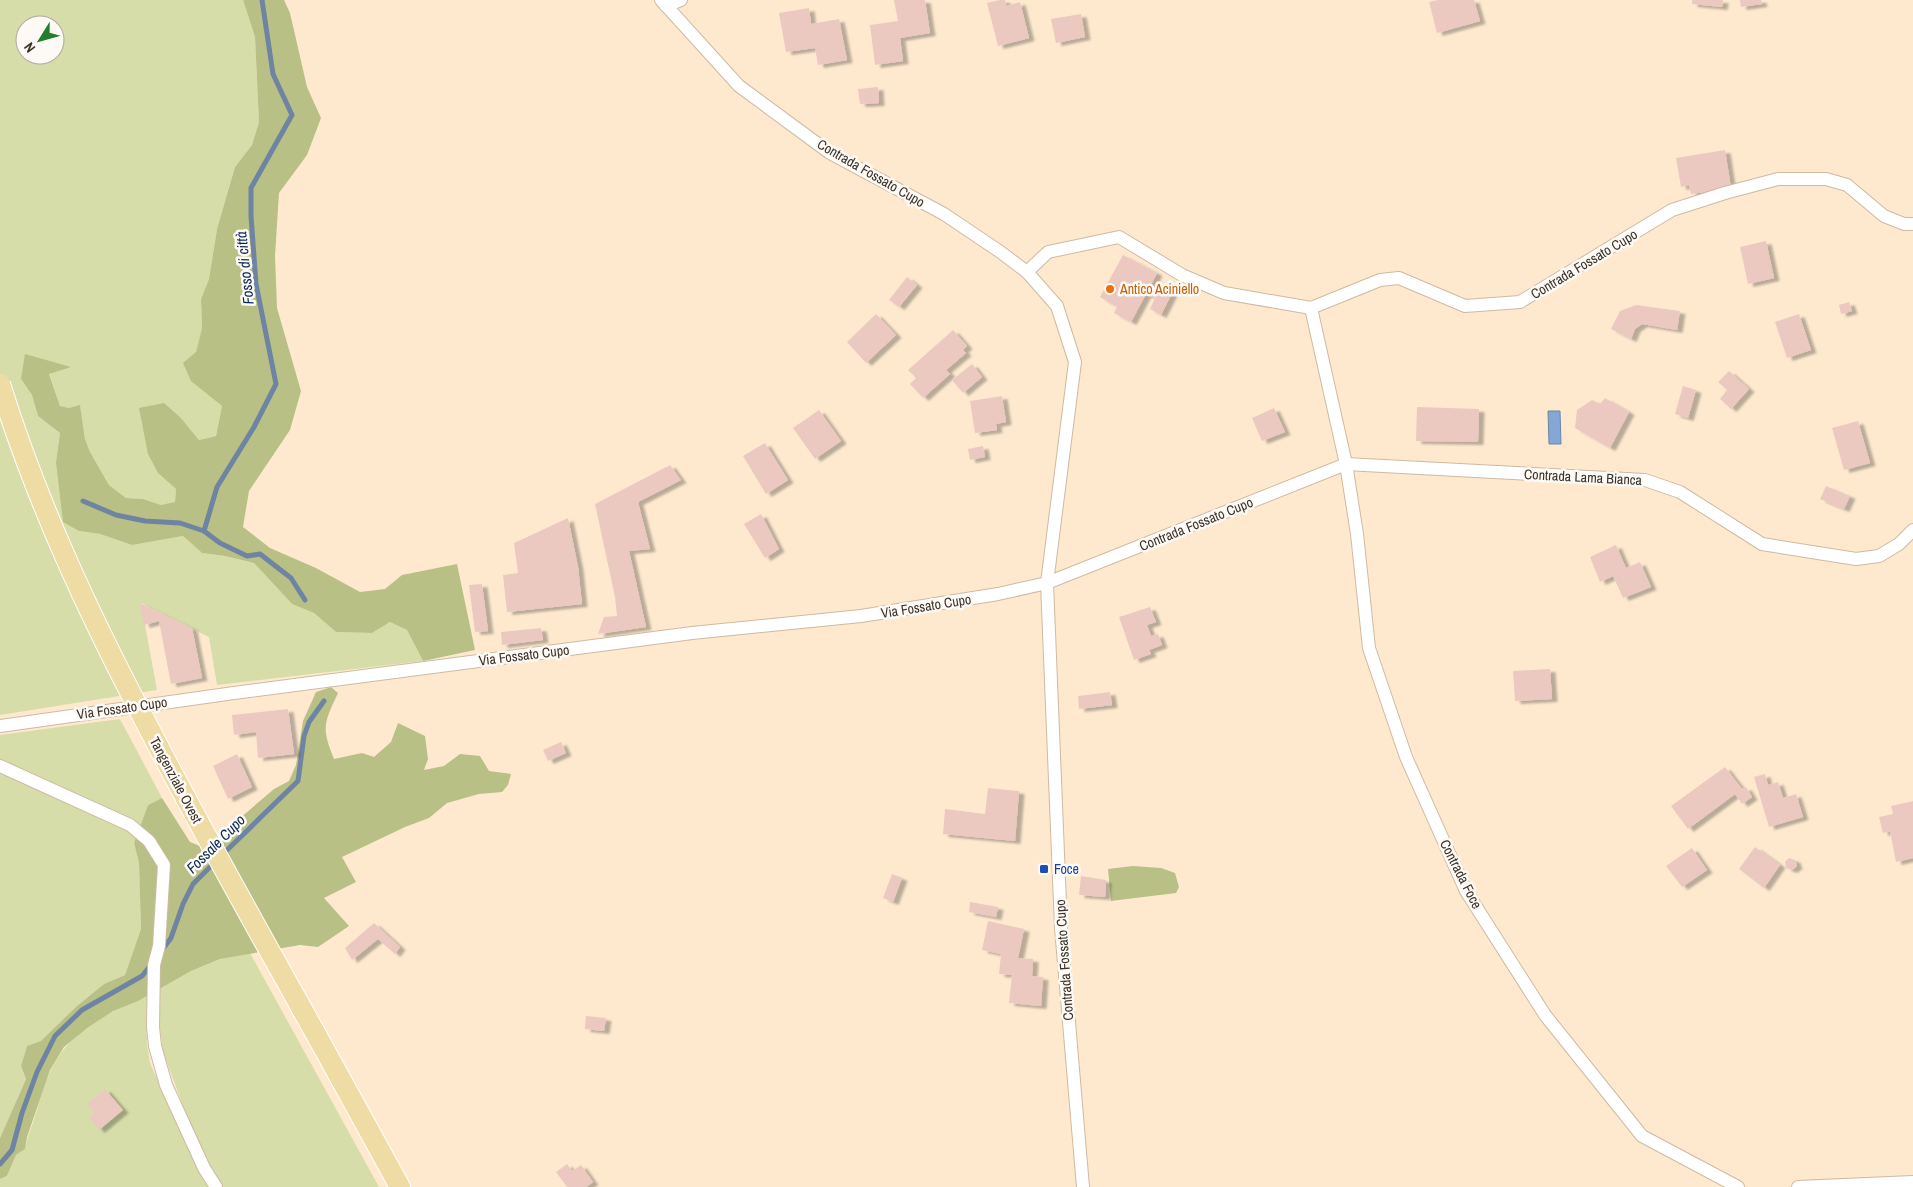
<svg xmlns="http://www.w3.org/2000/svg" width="1913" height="1187" viewBox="0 0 1913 1187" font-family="'Archivo Narrow',sans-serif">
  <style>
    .green { fill: #d6dda9; fill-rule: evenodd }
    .forest { fill: #b8c085 }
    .water { fill: #84a7d6; stroke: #6e84a2 }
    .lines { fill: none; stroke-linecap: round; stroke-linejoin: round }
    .stream { stroke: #6e84a2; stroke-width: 5 }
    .building { fill: #ebc9c1; filter: url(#shadow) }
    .street-casing { stroke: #cebaa2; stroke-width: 14 }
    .primary-casing { stroke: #fff; stroke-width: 22 }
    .street { stroke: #fff; stroke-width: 12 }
    .primary { stroke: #eedca4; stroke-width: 20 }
    .primary-bridge-casing { stroke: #fff; stroke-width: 22; stroke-linecap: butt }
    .primary-bridge { stroke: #eedca4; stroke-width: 20 }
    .food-dot { fill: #e8710a; stroke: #fdf9f4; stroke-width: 2 }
    .transit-dot { fill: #1a4fb4; stroke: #fdf9f4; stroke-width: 2 }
    .labels { text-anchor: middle; stroke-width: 5; stroke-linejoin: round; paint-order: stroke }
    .street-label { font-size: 14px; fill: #3b332a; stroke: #fdf9f4 }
    .food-label { font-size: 14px; fill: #c56008; stroke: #fdf9f4; text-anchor: start }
    .transit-label { font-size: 14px; fill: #164399; stroke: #fdf9f4; text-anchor: start }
    .water-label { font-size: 15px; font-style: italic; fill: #072955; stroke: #fdf9f4 }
  </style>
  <defs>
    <filter id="shadow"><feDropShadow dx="5.5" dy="3" stdDeviation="1" flood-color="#0004"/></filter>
  </defs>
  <rect width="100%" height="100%" fill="#fee9cf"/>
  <g class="green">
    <path d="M0,0H243L255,37L259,122L252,145L235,167L217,229L209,279L201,299L202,328L196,352L211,397L222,406L216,436L199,440L181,418L158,473L176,489L175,502L161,506L143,499L126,498L109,485L90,452L85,439L80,406L69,408L60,406L49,373L70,368L21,379L32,395L38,416L60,433L56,462L79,531L100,534L132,545L183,536L202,553L225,556L254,563L292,604L314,613L336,632L372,633L390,622L407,630L423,661L217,685L209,637L141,603L157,690L0,715ZM25,25H55V55H25Z"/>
    <polygon points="120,719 162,798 148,805 134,843 139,863 141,929 125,975 104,984 77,1006 41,1042 27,1046 21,1066 26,1079 0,1138 0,735"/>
    <polygon points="250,953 379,1187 223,1187 197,1143 163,1052 159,1020 158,989 191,971 220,959"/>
    <path d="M148,995L146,1015L147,1044L150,1063L181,1133L209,1187H0V1179L7,1176L16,1155L25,1149C27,1137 32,1127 35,1116C40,1101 43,1086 50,1072C62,1045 87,1024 113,1011C125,1005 137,1002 148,995Z"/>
  </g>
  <g class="forest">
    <polygon points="243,0 284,0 290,13 307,87 321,118 307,155 279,193 275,256 277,308 301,391 290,430 249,491 243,527 270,548 316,568 360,592 385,589 402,575 457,564 475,650 423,661 407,630 390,622 372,633 336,632 314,613 292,604 254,563 225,556 202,553 183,536 132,545 100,534 79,531 63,522 56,462 60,433 38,416 32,395 21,379 25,354 71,367 49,374 60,406 69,408 80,405 85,439 90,452 109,485 126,498 143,499 161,505 175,502 176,489 158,473 148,454 139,408 164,403 181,418 199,440 216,436 222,406 191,381 183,363 196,352 202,328 201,299 209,279 217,229 235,167 252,145 259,122 255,37"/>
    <path d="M331,687L338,693C324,723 321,727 334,759L362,753L374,757L391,742L398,723L425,736L428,759L424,770L444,766L460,754L480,756L489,771L511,774L508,785L502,792L479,794L447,803L429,818L405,827L342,857L356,882L324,898L349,926L318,947L300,945L220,959L191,971L138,1001L113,1011L87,1028L64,1047L50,1070L27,1137L25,1149L16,1155L7,1176L0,1179V1138L26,1079L21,1066L27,1046L41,1041L77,1006L104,984L125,975L141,929L139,863L134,843L148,805L162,798L190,842L205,848L274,789L289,781L296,765L303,721L316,692Z"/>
    <polygon points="1133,866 1161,868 1175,873 1179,887 1176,893 1111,901 1108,869"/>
  </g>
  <polygon class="water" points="1548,411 1560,411 1561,444 1549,444"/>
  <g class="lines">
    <g class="stream">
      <polyline points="83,501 116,515 145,521 180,523 204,531 220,543 247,556 260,554 291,578 305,600"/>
      <polyline points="204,531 217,487 254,427 276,384 256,284 251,216 251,188 292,115 273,74 262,0"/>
      <polyline points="222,855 298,781 304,736 309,722 324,701"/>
      <polyline points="162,950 171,938 183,904 193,884 214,863"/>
      <polyline points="0,1164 12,1150 22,1113 37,1072 55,1036 82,1010 142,976 151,965"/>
    </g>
  </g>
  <g class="building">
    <polygon points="894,0 925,0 930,33 900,38 903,61 875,65 870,25 898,21"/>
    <polygon points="1000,0 1005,0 1006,6 1020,2 1029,38 998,46 987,3"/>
    <polygon points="1438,0 1474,0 1480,21 1437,33 1429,2"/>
    <polygon points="1692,0 1723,0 1722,7 1692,4"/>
    <polygon points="1740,0 1761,0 1762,4 1741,7"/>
    <polygon points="809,8 811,24 839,19 847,60 818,65 815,48 786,52 779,13"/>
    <polygon points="1081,14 1085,37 1056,43 1051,19"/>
    <polygon points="878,87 879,103 860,104 858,89"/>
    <polygon points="1725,150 1731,188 1691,194 1689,185 1681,187 1676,158"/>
    <polygon points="1766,241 1774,278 1748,284 1740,247"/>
    <polygon points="1123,255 1157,273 1150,287 1159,291 1161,287 1172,293 1161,315 1150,309 1155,298 1146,294 1131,322 1114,313 1117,307 1100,297"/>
    <polygon points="907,277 917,285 899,307 889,300"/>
    <polygon points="1849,302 1852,311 1841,314 1839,305"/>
    <polygon points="1636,305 1680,311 1677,330 1642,324 1635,329 1631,339 1611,329 1620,311"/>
    <polygon points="876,314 896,335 866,363 847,342"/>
    <polygon points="1799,314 1811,350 1787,358 1775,322"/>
    <polygon points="953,330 967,346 963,350 966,353 946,370 950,374 923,398 910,384 916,378 908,370"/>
    <polygon points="972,364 982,377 963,393 952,380"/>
    <polygon points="1729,371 1749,389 1731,409 1720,399 1727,390 1718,382"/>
    <polygon points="1683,386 1696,390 1688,418 1675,414"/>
    <polygon points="1002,396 1006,422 996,424 997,430 975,433 970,401"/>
    <polygon points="1605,398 1629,412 1610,448 1575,428 1577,410 1592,400 1600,404"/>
    <polygon points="1417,407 1479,409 1478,442 1416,441"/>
    <polygon points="1274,408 1285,432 1262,441 1252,418"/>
    <polygon points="819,410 841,441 815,459 793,428"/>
    <polygon points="1858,421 1870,463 1844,470 1832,428"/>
    <polygon points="765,443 788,480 766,494 743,456"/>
    <polygon points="983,446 985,457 970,460 968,449"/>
    <polygon points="670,465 681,480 638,502 650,549 629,551 646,627 598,634 604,617 617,616 615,597 595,504"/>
    <polygon points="1826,486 1850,496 1844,509 1820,499"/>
    <polygon points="761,514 779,549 765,558 744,524"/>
    <polygon points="568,518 578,567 582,604 507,612 503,575 518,573 514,543"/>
    <polygon points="1616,545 1626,568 1640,562 1651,587 1623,598 1613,576 1600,582 1590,557"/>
    <polygon points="482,584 488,631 475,632 469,585"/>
    <polygon points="140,603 192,628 202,678 171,684 159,621 144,625"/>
    <polygon points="1150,607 1156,622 1147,625 1151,636 1158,634 1162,645 1149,650 1151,654 1134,660 1119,617"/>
    <polygon points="541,628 543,640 502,645 501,632"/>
    <polygon points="1550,669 1552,699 1515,701 1513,671"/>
    <polygon points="1110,692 1112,705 1079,709 1078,696"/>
    <polygon points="288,709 294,754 258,758 256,732 234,735 232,715"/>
    <polygon points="561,742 566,753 548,761 543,750"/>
    <polygon points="237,754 252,787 228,799 213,766"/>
    <polygon points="1725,767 1742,789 1746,787 1752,797 1742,804 1735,794 1688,829 1671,806"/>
    <polygon points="1765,774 1768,785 1778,782 1783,798 1796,794 1803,817 1769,827 1754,777"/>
    <polygon points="988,788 1019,791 1015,841 943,834 945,809 985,814"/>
    <polygon points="1913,801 1913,858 1896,862 1890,831 1883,833 1879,817 1893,814 1891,806"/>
    <polygon points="1755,847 1780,865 1764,888 1739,869"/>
    <polygon points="1692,848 1707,870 1682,887 1666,866"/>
    <polygon points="1789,858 1795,860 1797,866 1792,870 1786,868 1785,862"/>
    <polygon points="892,874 902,878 893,902 883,898"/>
    <polygon points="1081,876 1106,880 1105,897 1079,895"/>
    <polygon points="970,902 998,907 996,917 969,912"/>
    <polygon points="988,921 1024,929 1018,958 1033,959 1032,976 1043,977 1041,1006 1009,1003 1012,975 999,974 1001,954 982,950"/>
    <polygon points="374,923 400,947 395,954 378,939 352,960 345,948"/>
    <polygon points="586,1016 606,1018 604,1031 585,1029"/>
    <polygon points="105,1089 123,1110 99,1130 89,1117 94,1113 87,1104"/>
    <polygon points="567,1164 572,1171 581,1165 593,1182 586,1187 567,1187 556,1172"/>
  </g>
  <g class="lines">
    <g class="street-casing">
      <g id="street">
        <polyline points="661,0 739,86 830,153 944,214 999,251 1027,272 1057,306 1075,362 1047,583 1061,928 1083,1187"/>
        <polyline points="666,6 681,0"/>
        <polyline points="1027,272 1048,252 1119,237 1182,275 1224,293 1311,308 1380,280 1399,278 1465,306 1520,302 1672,210 1725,193 1778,179 1826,179 1847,185 1884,216 1904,224 1913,224"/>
        <polyline points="1311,308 1346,464 1357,534 1369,648 1406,757 1466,891 1545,1015 1642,1136 1738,1187"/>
        <polyline points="0,726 234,693 692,633 861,616 998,594 1047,583 1346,464 1645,480 1680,492 1762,544 1856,559 1879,556 1899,544 1913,530"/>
        <polyline points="0,766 130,825 149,841 164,865 159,946 154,965 153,1027 155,1046 166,1085 204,1168 216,1187"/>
        <polyline points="1798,1187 1913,1182"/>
      </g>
    </g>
    <g class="primary-casing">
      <polyline id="primary" points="328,1056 400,1187"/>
    </g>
    <use href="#street" class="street"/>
    <use href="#primary" class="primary"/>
    <g class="primary-bridge-casing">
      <path id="primary-bridge" d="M0,384C36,500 87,610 143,717C202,832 266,944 328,1056"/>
    </g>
    <use href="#primary-bridge" class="primary-bridge"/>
  </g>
  <circle class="food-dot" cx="1110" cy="289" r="5"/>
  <rect class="transit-dot" x="1039" y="864" width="10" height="10" rx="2.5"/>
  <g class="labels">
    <g class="street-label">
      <text transform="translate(871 173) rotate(30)" y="5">Contrada Fossato Cupo</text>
      <text transform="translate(1584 264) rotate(-31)" y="5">Contrada Fossato Cupo</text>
      <text transform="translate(1583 477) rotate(3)" y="5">Contrada Lama Bianca</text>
      <text transform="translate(1196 524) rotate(-22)" y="5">Contrada Fossato Cupo</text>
      <text transform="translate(926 606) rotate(-9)" y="5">Via Fossato Cupo</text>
      <text transform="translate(524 655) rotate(-7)" y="5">Via Fossato Cupo</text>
      <text transform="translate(122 708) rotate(-8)" y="5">Via Fossato Cupo</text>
      <text transform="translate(176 780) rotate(62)" y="5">Tangenziale Ovest</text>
      <text transform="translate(1461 874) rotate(63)" y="5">Contrada Foce</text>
      <text transform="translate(1064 960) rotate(-94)" y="5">Contrada Fossato Cupo</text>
    </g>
    <g class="food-label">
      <text x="1120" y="294">Antico Aciniello</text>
    </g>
    <g class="transit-label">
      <text x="1054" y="874">Foce</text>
    </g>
    <g class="water-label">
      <text transform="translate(245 268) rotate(-96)" y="5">Fosso di città</text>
      <text transform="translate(216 844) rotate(-45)" y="5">Fossale Cupo</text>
    </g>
  </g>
  <g transform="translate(40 40) rotate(233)"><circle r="24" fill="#fdf9f4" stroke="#afaaa3"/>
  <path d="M0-4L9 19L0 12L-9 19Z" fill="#217e2f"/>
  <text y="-8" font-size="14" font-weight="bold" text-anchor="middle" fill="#3b332a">N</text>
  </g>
</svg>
